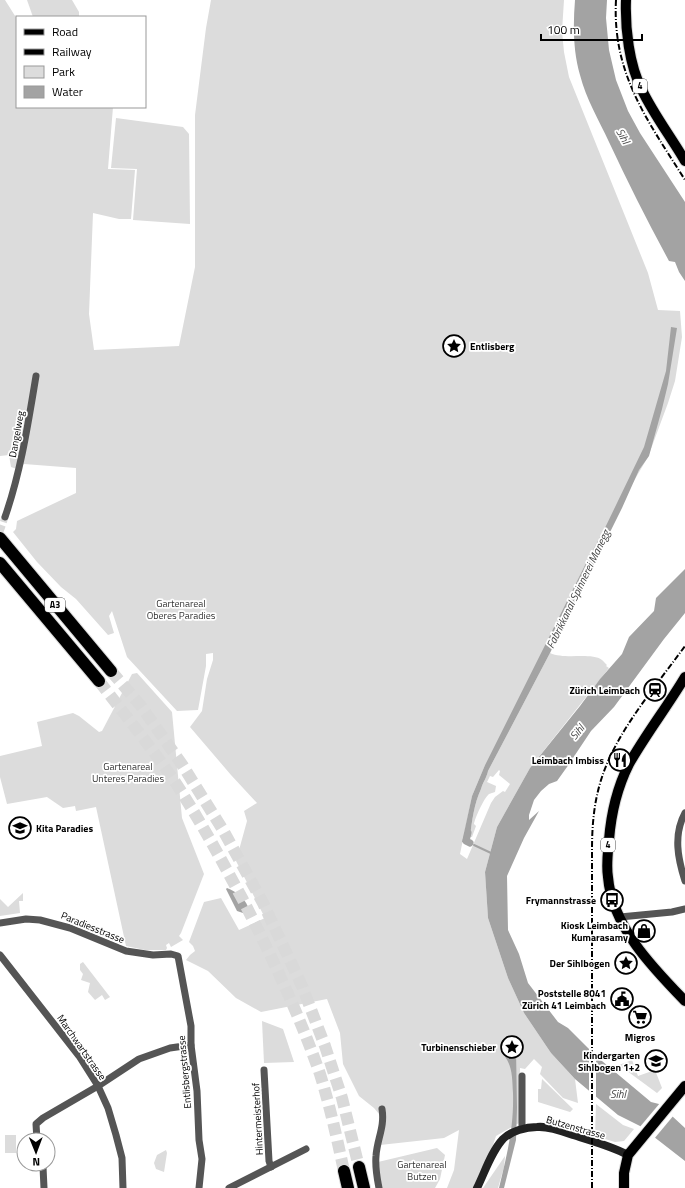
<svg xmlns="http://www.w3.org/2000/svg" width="685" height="1188" viewBox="0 0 685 1188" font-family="'Titillium Web',sans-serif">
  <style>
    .green { fill: #dcdcdc }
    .water { fill: #a3a3a3 }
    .pier { fill: #fff }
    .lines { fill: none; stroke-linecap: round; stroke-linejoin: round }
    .stream { stroke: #a3a3a3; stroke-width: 2 }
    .canal { stroke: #a3a3a3; stroke-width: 7 }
    .minor-tunnel { stroke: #d9d9d9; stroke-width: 7; stroke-dasharray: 7 3.5; stroke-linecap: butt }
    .motorway-tunnel { stroke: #d9d9d9; stroke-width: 12; stroke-dasharray: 12 6; stroke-linecap: butt }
    .primary-casing { stroke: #dbdbdb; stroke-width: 12 }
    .motorway-casing { stroke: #dbdbdb; stroke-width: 14 }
    .minor { stroke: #555; stroke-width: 7 }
    .secondary { stroke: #222; stroke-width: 8 }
    .primary { stroke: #000; stroke-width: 10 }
    .motorway { stroke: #000; stroke-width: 12 }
    .rail { stroke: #000; stroke-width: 2; stroke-dasharray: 6 2 1 2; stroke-linecap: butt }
    .labels { text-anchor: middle; stroke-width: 3.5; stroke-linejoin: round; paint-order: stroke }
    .shield { fill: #fff; stroke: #4c4c4c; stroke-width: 1 }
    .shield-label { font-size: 9px; font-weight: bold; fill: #000 }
    .poi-label { font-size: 10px; font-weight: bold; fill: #000; stroke: #fff; text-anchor: end }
    .street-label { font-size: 10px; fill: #000; stroke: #fff }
    .park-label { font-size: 10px; fill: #333; stroke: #fff }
    .water-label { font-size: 11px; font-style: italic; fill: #444; stroke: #fff }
  </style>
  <rect width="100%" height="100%" fill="#fff"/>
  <g class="green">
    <path d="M0,0H5L17,19V107H113L108,169L135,170L131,219H119L93,213L89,314L94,350L179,346L195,267V115L206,28L211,0H564L562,31L564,52L569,77L648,273L658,310L680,311L682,337L675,381L668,403L648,457L589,557L485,765L472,796L460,854L467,859L491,803L495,797L503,791L505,792L510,784L499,775L500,771L499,770L493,777L490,776L487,782L496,786L495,792C493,793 491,793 489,794C484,798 475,818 474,824L476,826L472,837H470C472,821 474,804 481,789C483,782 487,777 488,771L550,653C565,660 591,652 602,660C604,662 605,663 607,665L606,666L609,668L530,768L497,827L485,872L488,918L508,978L524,1013L551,1053L575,1079L578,1103L563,1098L540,1074L542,1067L534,1059L525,1069L520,1068L521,1114L519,1123L496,1136L490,1154L474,1188H447L454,1170L459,1130L444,1138L380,1145L384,1120L374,1108L359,1096L343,1064L340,1033L327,999L261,1012L236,998L208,971L186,960L190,955L195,951L193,946L189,942L204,902L221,898L239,930L265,918L236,861L247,821L244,811L257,803L231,775L190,727L202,711L207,679L213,660V653L206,654V666L198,710L177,711L127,657L112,611L109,616L114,633L108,635L76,599L61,587L37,562L13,532L16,529L17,521L76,493V468L24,464L17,469L11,467L9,455L0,456Z"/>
    <polygon points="27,0 72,0 79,12 79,17 33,17"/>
    <polygon points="116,118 183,127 189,134 190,224 133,220 137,169 111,168"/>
    <polygon points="137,673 172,712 182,818 204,874 181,933 179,936 183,940 171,947 169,943 166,945 167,948 166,950 145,950 126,946 96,807 76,811 75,806 63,808 47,797 7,804 0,777 0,756 42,746 37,722 73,713 79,716 99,732 102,731 132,674"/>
    <polygon points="23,893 23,901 19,901 20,913 0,916 0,899 8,907"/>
    <polygon points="83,962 110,997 105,1000 102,995 95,1000 88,992 90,983 81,980 83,974 80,970 80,964"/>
    <polygon points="262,1021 283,1029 294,1062 264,1063"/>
    <polygon points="632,1060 638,1076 655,1070 662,1088 657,1093 619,1065"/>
    <polygon points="542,1079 573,1109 570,1112 538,1102 538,1089 541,1089"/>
    <polygon points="596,1104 623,1125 634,1129 624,1141 615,1142 605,1139 603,1136 600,1135 595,1136"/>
    <rect x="5" y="1135" width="11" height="18"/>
    <polygon points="437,1148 445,1155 440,1179 435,1188 382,1188 378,1162"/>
    <polygon points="166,1150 167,1153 164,1172 156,1169 154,1163 157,1155"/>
    <polygon points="505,1156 504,1167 498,1188 483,1188"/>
  </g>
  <g class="water">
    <path d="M575,0H607L606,18L609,50L616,80L628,111L640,133L685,202V281L679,272L675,262L669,261C648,222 628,183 609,142C599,120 586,99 580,75C573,51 573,25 575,0Z"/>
    <path d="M671,327L677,328L668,384L662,409L649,456L639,470L622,508L550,653L488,771C487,777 483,782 481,789C474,804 472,821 470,837H468L467,843L462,842L472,796L485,765L589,557L603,532L644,447L666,371Z"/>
    <polygon points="685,569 685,613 664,639 614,707 591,731 567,767 557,781 549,784 541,791 534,800 529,815 529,820 539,811 524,838 507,876 508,930 519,954 528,983 558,1022 568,1028 596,1056 651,1102 659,1104 685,1128 685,1161 640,1126 618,1115 575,1079 551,1053 524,1013 508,978 488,918 485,872 497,827 530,768 580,706 600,679 622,654 629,637 654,611 656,598"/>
    <path d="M227,888C236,891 248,901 249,911L243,913L237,911L226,889Z"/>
    <path d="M513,1049H516L517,1108L516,1140L504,1188H499C507,1154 514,1128 513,1093C512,1078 513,1066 503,1054L504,1052L510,1057L512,1056Z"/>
  </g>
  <g class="pier">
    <polygon points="589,1046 596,1053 596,1099 589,1093"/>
    <polygon points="660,1103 674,1115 654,1139 639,1128"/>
  </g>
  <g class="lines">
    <polyline class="stream" points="474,845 491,853"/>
    <polyline class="canal" points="468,833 466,841 470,843"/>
    <polyline class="minor-tunnel" points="0,532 5,517"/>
    <g class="motorway-tunnel">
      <polyline points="111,671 141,706 183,766 223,830 263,903 302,986 325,1046 342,1098 359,1167"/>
      <path d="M99,681C125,715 153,749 177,785C201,822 222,861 243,900C272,957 299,1014 320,1074C330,1106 337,1139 344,1171"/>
    </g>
    <g class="primary-casing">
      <g id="primary">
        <path d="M626,0C625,28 629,65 642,90C654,115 671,137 685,161"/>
        <path d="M685,677C667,707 646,734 629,764C617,788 611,814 609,840C608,852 606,865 608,877C612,926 652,967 685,1001"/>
        <polyline points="624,1188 624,1173 628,1155 685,1086"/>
      </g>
    </g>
    <g class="motorway-casing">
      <g id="motorway">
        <polyline points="0,538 111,671"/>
        <polyline points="0,563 99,681"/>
        <polyline points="359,1167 364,1188"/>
        <polyline points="344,1171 348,1188"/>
      </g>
    </g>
    <g class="minor">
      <path d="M5,517C21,471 28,424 36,376"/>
      <path d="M685,813C673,835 678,859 685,881"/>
      <polyline points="620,917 672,912 685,909"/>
      <polyline points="0,923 26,919 40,920 70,928 126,951 153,955 171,954 178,956 191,1026 191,1045 197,1091 199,1140 202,1159 199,1188"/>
      <polyline points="0,955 79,1056 98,1086 108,1108 116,1135 122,1158 123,1188"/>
      <polyline points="264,1070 269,1161 271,1167"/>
      <polyline points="522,1129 522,1076"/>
      <polyline points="37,1140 36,1124 43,1118 98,1086 139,1059 170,1048 191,1045"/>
      <polyline points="41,1164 43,1167 44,1188"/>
      <polyline points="229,1188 306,1149"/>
      <path d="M379,1188C377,1178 375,1167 376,1156C377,1139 385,1127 382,1109"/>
    </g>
    <path class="secondary" d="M477,1188C485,1172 491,1152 503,1139C511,1131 526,1127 537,1127C549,1126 562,1131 573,1135C592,1141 611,1146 628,1155"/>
    <use href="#primary" class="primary"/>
    <use href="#motorway" class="motorway"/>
    <g class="rail">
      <path d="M616,0C612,74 648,121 685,180"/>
      <path d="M592,1188V850C592,825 594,801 602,777C617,731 656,686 685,646"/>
    </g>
  </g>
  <defs>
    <g id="sight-ring" transform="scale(1.15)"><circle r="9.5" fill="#fff" stroke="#000" stroke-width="1.5"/><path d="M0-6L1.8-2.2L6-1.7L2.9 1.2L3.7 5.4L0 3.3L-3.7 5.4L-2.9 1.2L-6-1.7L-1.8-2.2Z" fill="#000"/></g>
    <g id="station-ring" transform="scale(1.15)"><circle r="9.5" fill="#fff" stroke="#000" stroke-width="1.5"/><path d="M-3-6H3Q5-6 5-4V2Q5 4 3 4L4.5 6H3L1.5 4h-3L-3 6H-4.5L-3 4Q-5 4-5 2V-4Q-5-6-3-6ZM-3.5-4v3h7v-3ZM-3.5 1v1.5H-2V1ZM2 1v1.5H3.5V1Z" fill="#000"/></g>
    <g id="restaurant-ring" transform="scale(1.15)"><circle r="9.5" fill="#fff" stroke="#000" stroke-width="1.5"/><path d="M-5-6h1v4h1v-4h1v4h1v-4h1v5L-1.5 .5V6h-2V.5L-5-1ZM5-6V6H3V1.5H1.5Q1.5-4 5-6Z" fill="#000"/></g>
    <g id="school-ring" transform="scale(1.15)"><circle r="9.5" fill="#fff" stroke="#000" stroke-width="1.5"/><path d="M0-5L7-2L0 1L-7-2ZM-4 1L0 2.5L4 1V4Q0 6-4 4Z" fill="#000"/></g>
    <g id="bus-ring" transform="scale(1.15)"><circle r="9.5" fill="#fff" stroke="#000" stroke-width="1.5"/><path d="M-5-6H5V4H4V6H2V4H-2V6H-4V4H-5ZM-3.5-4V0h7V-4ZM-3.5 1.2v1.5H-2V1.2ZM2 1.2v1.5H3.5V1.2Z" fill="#000"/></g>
    <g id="shop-ring" transform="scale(1.15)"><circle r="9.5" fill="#fff" stroke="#000" stroke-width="1.5"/><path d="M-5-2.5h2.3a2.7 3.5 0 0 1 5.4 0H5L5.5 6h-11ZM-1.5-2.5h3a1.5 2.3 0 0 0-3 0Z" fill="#000"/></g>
    <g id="civic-ring" transform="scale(1.15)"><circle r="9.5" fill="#fff" stroke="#000" stroke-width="1.5"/><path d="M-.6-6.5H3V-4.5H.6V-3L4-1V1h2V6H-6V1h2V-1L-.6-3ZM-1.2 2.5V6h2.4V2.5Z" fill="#000"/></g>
    <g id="supermarket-ring" transform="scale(1.15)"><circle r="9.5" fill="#fff" stroke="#000" stroke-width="1.5"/><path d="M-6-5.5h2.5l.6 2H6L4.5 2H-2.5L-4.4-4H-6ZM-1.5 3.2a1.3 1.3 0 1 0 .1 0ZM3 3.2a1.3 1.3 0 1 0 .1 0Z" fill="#000"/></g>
  </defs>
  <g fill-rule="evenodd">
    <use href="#sight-ring" x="454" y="346"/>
    <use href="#station-ring" x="655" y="690"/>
    <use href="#restaurant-ring" x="620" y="760"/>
    <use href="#school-ring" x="20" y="828"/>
    <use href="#bus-ring" x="612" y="900"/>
    <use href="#shop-ring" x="644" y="931"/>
    <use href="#sight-ring" x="626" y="963"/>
    <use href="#civic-ring" x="622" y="999"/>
    <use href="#supermarket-ring" x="640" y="1017"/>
    <use href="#sight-ring" x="512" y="1047"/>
    <use href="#school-ring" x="656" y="1061"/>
  </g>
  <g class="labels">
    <g class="shield">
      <rect x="633" y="79" width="14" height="14" rx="3"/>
      <rect x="45" y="598" width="20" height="14" rx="3"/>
      <rect x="601" y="838" width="14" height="14" rx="3"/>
    </g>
    <g class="shield-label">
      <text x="640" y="89">4</text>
      <text x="55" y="608">A3</text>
      <text x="608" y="848">4</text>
    </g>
    <g class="poi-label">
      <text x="470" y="350" text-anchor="start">Entlisberg</text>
      <text x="640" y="694">Zürich Leimbach</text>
      <text x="604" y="764">Leimbach Imbiss</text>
      <text x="36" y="832" text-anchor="start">Kita Paradies</text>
      <text x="596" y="904">Frymannstrasse</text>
      <text x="628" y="929">Kiosk Leimbach<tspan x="628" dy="12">Kumarasamy</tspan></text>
      <text x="610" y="967">Der Sihlbogen</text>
      <text x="606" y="997">Poststelle 8041<tspan x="606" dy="12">Zürich 41 Leimbach</tspan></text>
      <text x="640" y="1041" text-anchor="middle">Migros</text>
      <text x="496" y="1051">Turbinenschieber</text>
      <text x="640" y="1059">Kindergarten<tspan x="640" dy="12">Sihlbogen 1+2</tspan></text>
    </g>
    <g class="street-label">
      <text transform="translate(16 434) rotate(-80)" y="4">Dangelweg</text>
      <text transform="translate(93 927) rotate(22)" y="4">Paradiesstrasse</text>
      <text transform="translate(82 1047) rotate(55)" y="4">Marchwartstrasse</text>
      <text transform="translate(184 1072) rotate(-95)" y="4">Entlisbergstrasse</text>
      <text transform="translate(257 1119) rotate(-93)" y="4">Hintermeisterhof</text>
      <text transform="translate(576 1127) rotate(16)" y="4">Butzenstrasse</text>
    </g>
    <g class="park-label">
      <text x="181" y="607">Gartenareal<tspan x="181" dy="12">Oberes Paradies</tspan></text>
      <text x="128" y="770">Gartenareal<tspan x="128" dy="12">Unteres Paradies</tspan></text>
      <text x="422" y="1168">Gartenareal<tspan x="422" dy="12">Butzen</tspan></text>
    </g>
    <g class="water-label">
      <text transform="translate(623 136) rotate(60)" y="4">Sihl</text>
      <text transform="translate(578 589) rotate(-64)" y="4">Fabrikkanal Spinnerei Manegg</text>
      <text transform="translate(577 732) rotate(-52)" y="4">Sihl</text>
      <text x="618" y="1098">Sihl</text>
    </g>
  </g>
  <rect x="16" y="16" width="130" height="92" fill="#ffffff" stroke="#999999"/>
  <rect x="24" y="29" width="20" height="6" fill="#000000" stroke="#999999"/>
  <text x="52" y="36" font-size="12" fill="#000000">Road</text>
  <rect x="24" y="49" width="20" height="6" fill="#000000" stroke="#999999"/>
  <text x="52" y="56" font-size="12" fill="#000000">Railway</text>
  <rect x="24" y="66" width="20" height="12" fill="#dcdcdc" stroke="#999999"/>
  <text x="52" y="76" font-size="12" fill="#000000">Park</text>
  <rect x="24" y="86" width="20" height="12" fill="#a3a3a3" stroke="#999999"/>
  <text x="52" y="96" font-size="12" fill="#000000">Water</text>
  <g transform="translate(36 1152) rotate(179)"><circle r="19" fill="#ffffff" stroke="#999999"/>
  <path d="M0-3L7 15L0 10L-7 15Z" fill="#000000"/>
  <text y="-6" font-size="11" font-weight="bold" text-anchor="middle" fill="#000000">N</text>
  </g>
  <path d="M541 34v6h101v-6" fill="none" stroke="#000000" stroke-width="2"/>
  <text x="547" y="34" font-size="12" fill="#000000" stroke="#ffffff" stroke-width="3" paint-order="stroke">100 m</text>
</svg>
